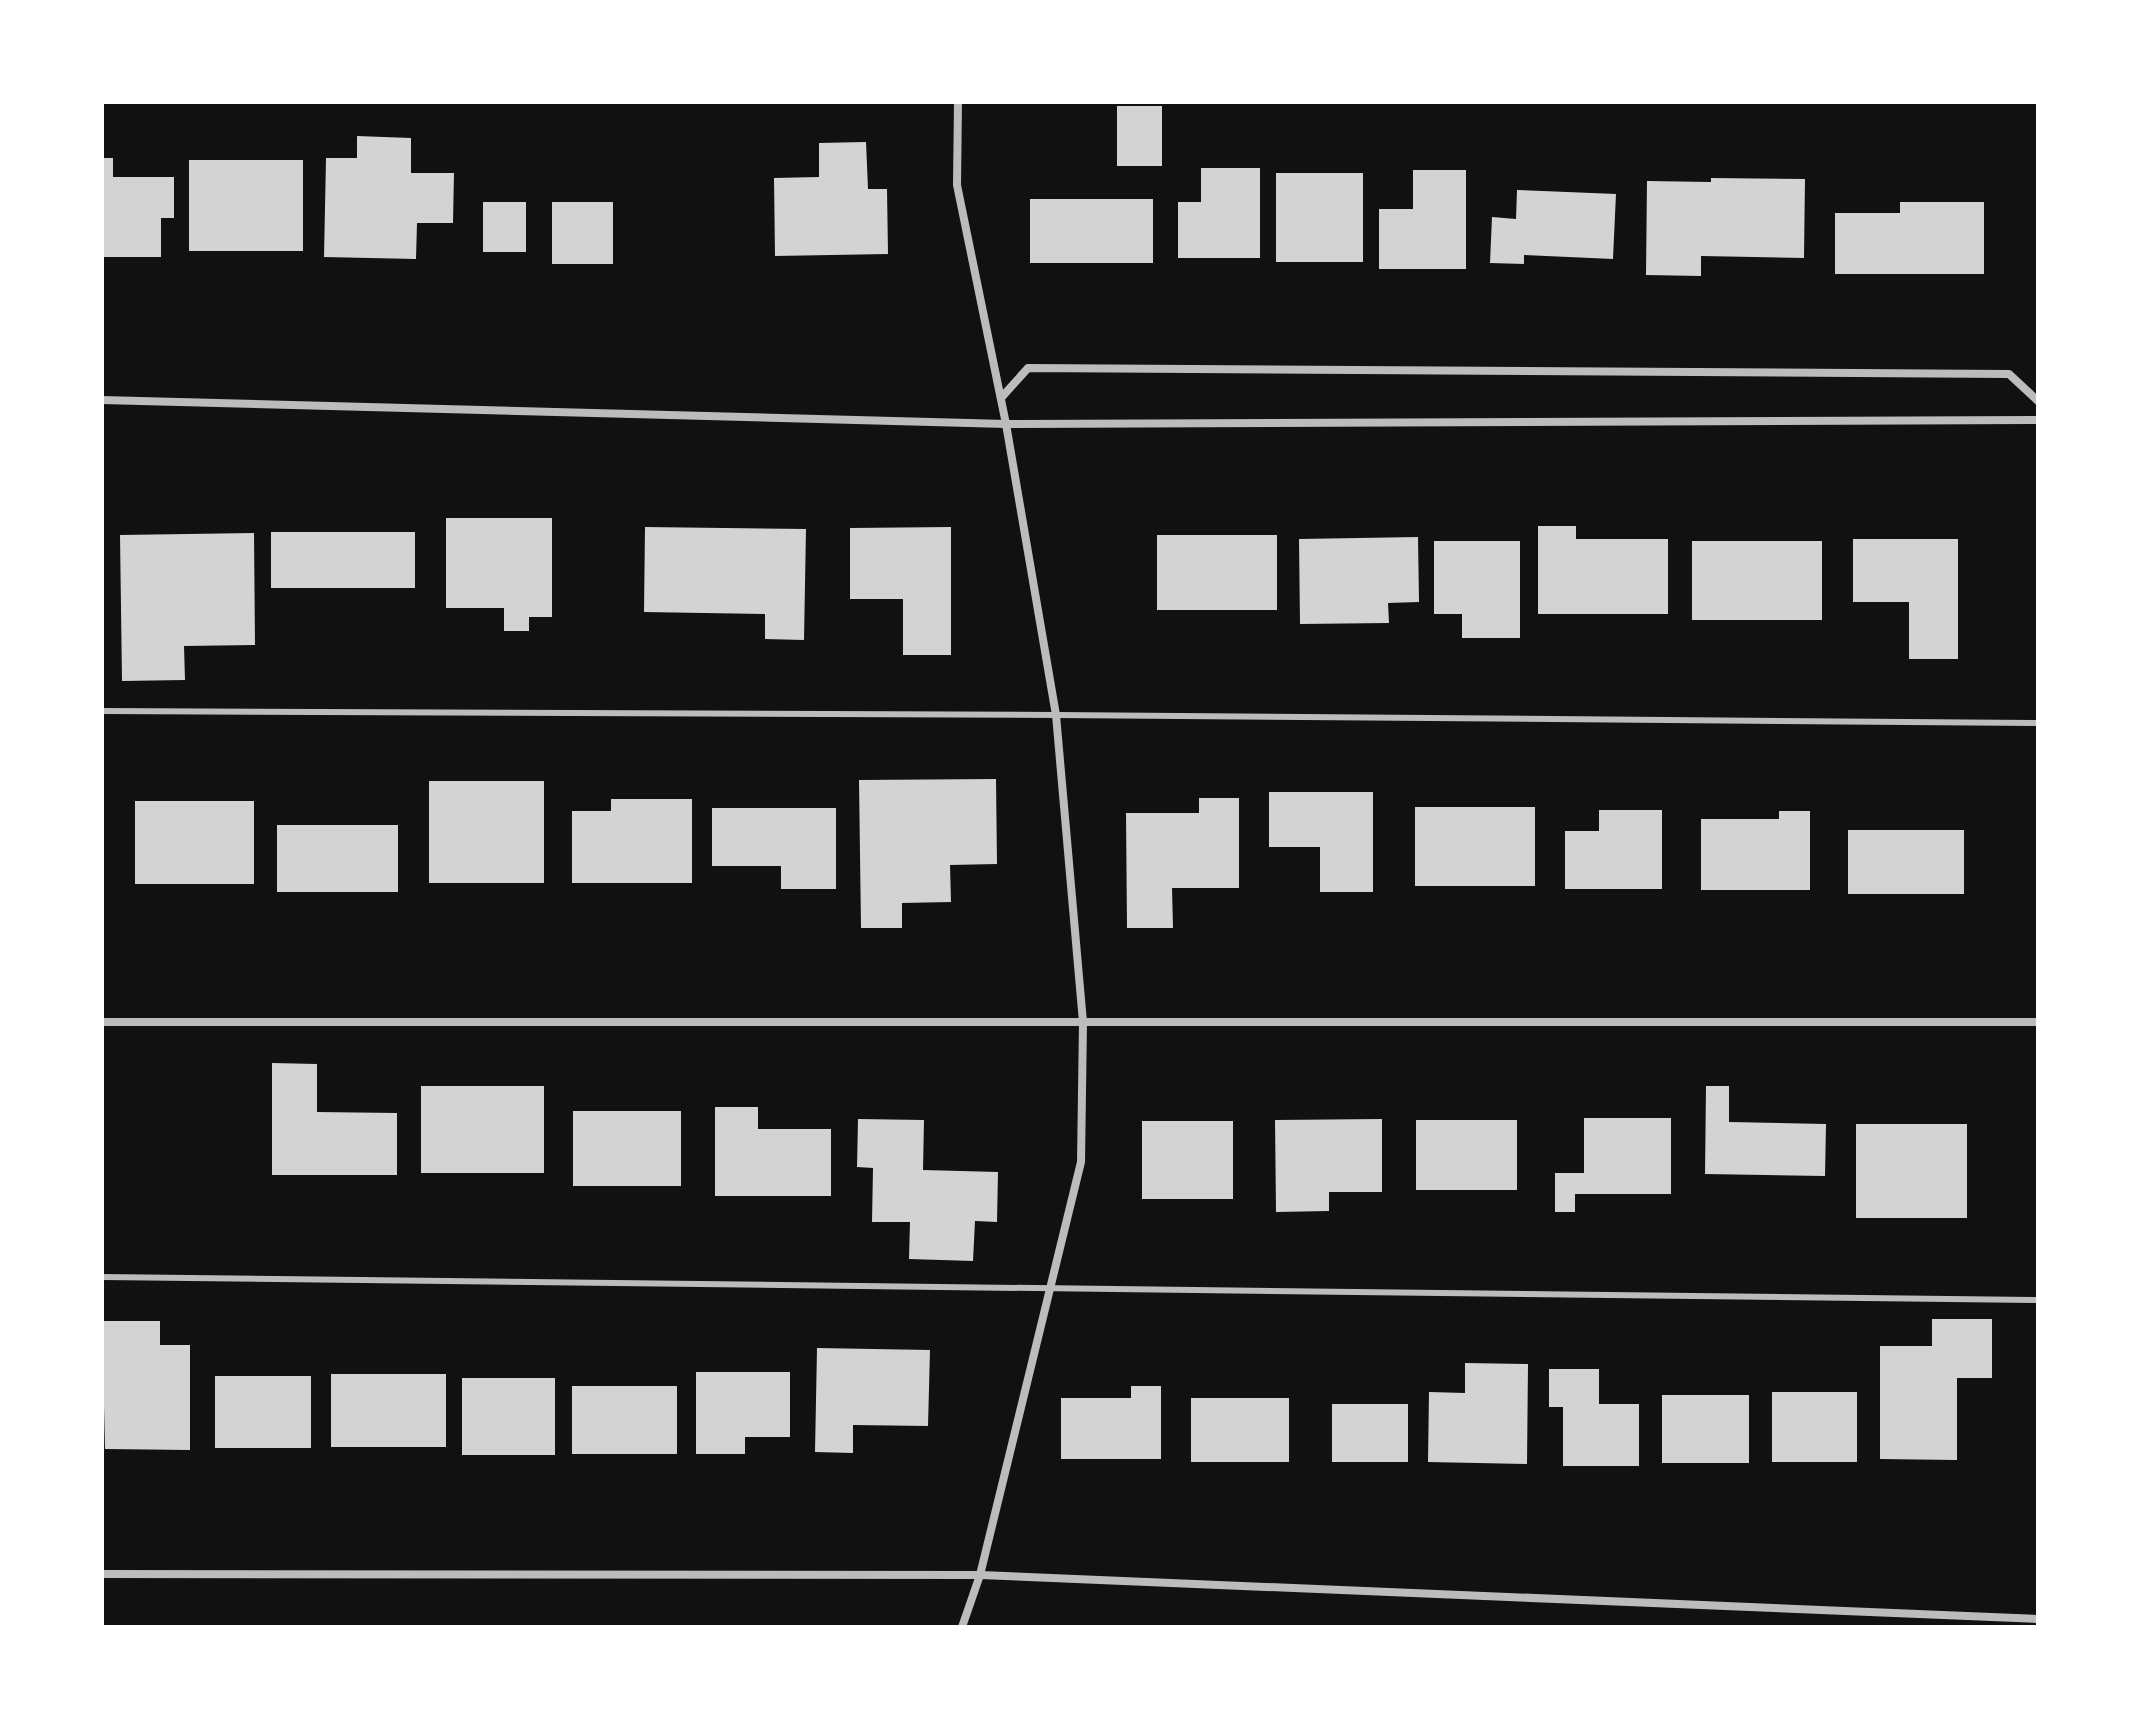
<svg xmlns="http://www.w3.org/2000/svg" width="2140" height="1729" viewBox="0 0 2140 1729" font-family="Commissioner,sans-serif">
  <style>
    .building { fill: #d3d3d3 }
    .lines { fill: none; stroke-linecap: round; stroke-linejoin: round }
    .service { stroke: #bcbcbc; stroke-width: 6 }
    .minor { stroke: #bcbcbc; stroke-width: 8 }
  </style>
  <rect width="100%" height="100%" fill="#111"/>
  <g class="building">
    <rect x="1117" y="106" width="45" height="60"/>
    <polygon points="357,136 411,138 411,173 454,173 453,223 417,223 416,259 324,257 326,158 357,158"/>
    <polygon points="866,142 868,189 887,189 888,254 775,256 774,178 819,177 819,143"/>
    <polygon points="102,158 113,158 113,177 174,177 174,218 161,218 161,257 102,257"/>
    <rect x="189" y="160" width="114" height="91"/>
    <polygon points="1201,168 1260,168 1260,258 1178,258 1178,202 1201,202"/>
    <polygon points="1413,170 1466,170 1466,269 1379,269 1379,209 1413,209"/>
    <rect x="1276" y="173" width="87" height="89"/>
    <polygon points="1711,178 1805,179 1804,258 1701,256 1701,276 1646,275 1647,181 1711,182"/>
    <polygon points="1517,190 1616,194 1613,259 1524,255 1524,264 1490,263 1492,217 1516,219"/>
    <rect x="1030" y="199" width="123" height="64"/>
    <rect x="483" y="202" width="43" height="50"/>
    <rect x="552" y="202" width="61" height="62"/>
    <polygon points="1900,202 1984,202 1984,274 1835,274 1835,213 1900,213"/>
    <polygon points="446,518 552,518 552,617 529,617 529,631 504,631 504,608 446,608"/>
    <polygon points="1538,526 1576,526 1576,539 1668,539 1668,614 1538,614"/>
    <polygon points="645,527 806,529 804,640 765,639 765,614 644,612"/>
    <polygon points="951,527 951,655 903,655 903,599 850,599 850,528"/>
    <rect x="271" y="532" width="144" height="56"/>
    <polygon points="254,533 255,645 184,646 185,680 122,681 120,535"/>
    <rect x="1157" y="535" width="120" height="75"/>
    <polygon points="1418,537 1419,602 1388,603 1389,623 1300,624 1299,539"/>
    <polygon points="1853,539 1958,539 1958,659 1909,659 1909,602 1853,602"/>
    <polygon points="1434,541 1520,541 1520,638 1462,638 1462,614 1434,614"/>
    <rect x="1692" y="541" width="130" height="79"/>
    <polygon points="996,779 997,864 950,865 951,902 902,903 902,928 861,928 859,780"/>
    <rect x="429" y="781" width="115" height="102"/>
    <polygon points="1269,792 1373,792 1373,892 1320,892 1320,847 1269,847"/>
    <polygon points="1199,798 1239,798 1239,888 1172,888 1173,928 1127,928 1126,813 1199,813"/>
    <polygon points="611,799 692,799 692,883 572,883 572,811 611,811"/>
    <rect x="135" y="801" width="119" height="83"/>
    <rect x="1415" y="807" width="120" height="79"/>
    <polygon points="712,808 836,808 836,889 781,889 781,866 712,866"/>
    <polygon points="1599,810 1662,810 1662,889 1565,889 1565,831 1599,831"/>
    <polygon points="1779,811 1810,811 1810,890 1701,890 1701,819 1779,819"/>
    <rect x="277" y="825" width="121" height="67"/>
    <rect x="1848" y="830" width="116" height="64"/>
    <polygon points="272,1063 317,1064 317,1112 397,1113 397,1175 272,1175"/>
    <rect x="421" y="1086" width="123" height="87"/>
    <polygon points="1706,1086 1729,1086 1729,1122 1826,1124 1825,1176 1705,1174"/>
    <polygon points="715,1107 758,1107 758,1129 831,1129 831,1196 715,1196"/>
    <rect x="573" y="1111" width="108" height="75"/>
    <polygon points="1584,1118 1671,1118 1671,1194 1575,1194 1575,1212 1555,1212 1555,1173 1584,1173"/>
    <polygon points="858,1119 924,1120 923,1170 998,1172 997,1222 975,1221 973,1261 909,1259 910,1222 872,1222 873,1168 857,1167"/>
    <polygon points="1382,1119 1382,1192 1329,1192 1329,1211 1276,1212 1275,1120"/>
    <rect x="1416" y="1120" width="101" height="70"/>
    <rect x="1142" y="1121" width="91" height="78"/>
    <rect x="1856" y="1124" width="111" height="94"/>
    <polygon points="1932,1319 1992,1319 1992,1378 1957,1378 1957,1460 1880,1459 1880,1346 1932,1346"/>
    <polygon points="102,1321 160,1321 160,1345 190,1345 190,1450 105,1449"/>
    <polygon points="817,1348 930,1350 928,1426 853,1425 853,1453 815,1452"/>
    <polygon points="1465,1363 1528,1364 1527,1464 1428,1462 1429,1392 1465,1393"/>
    <polygon points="1549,1369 1599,1369 1599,1404 1639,1404 1639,1466 1563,1466 1563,1407 1549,1407"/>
    <polygon points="696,1372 790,1372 790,1437 745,1437 745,1454 696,1454"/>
    <rect x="331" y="1374" width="115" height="73"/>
    <rect x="215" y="1376" width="96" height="72"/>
    <rect x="462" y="1378" width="93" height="77"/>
    <rect x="572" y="1386" width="105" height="68"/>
    <polygon points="1131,1386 1161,1386 1161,1459 1061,1459 1061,1398 1131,1398"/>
    <rect x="1772" y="1392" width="85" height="70"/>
    <rect x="1662" y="1395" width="87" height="68"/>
    <rect x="1191" y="1398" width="98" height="64"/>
    <rect x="1332" y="1404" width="76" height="58"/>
  </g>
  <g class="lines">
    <g class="service">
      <polyline points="102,711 1056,715 2038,723"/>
      <polyline points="102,1277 2038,1300"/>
    </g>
    <g class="minor">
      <polyline points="958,102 957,185 1006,424 1056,715 1083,1022 1081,1162 980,1575 962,1627"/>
      <polyline points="1001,398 1028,368 2009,374 2038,401"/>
      <polyline points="102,400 1006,424 2038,420"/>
      <polyline points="102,1022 2038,1022"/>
      <polyline points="102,1574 980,1575 2038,1619"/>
    </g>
  </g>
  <rect width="2140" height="1729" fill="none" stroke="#ffffff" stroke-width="208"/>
</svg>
